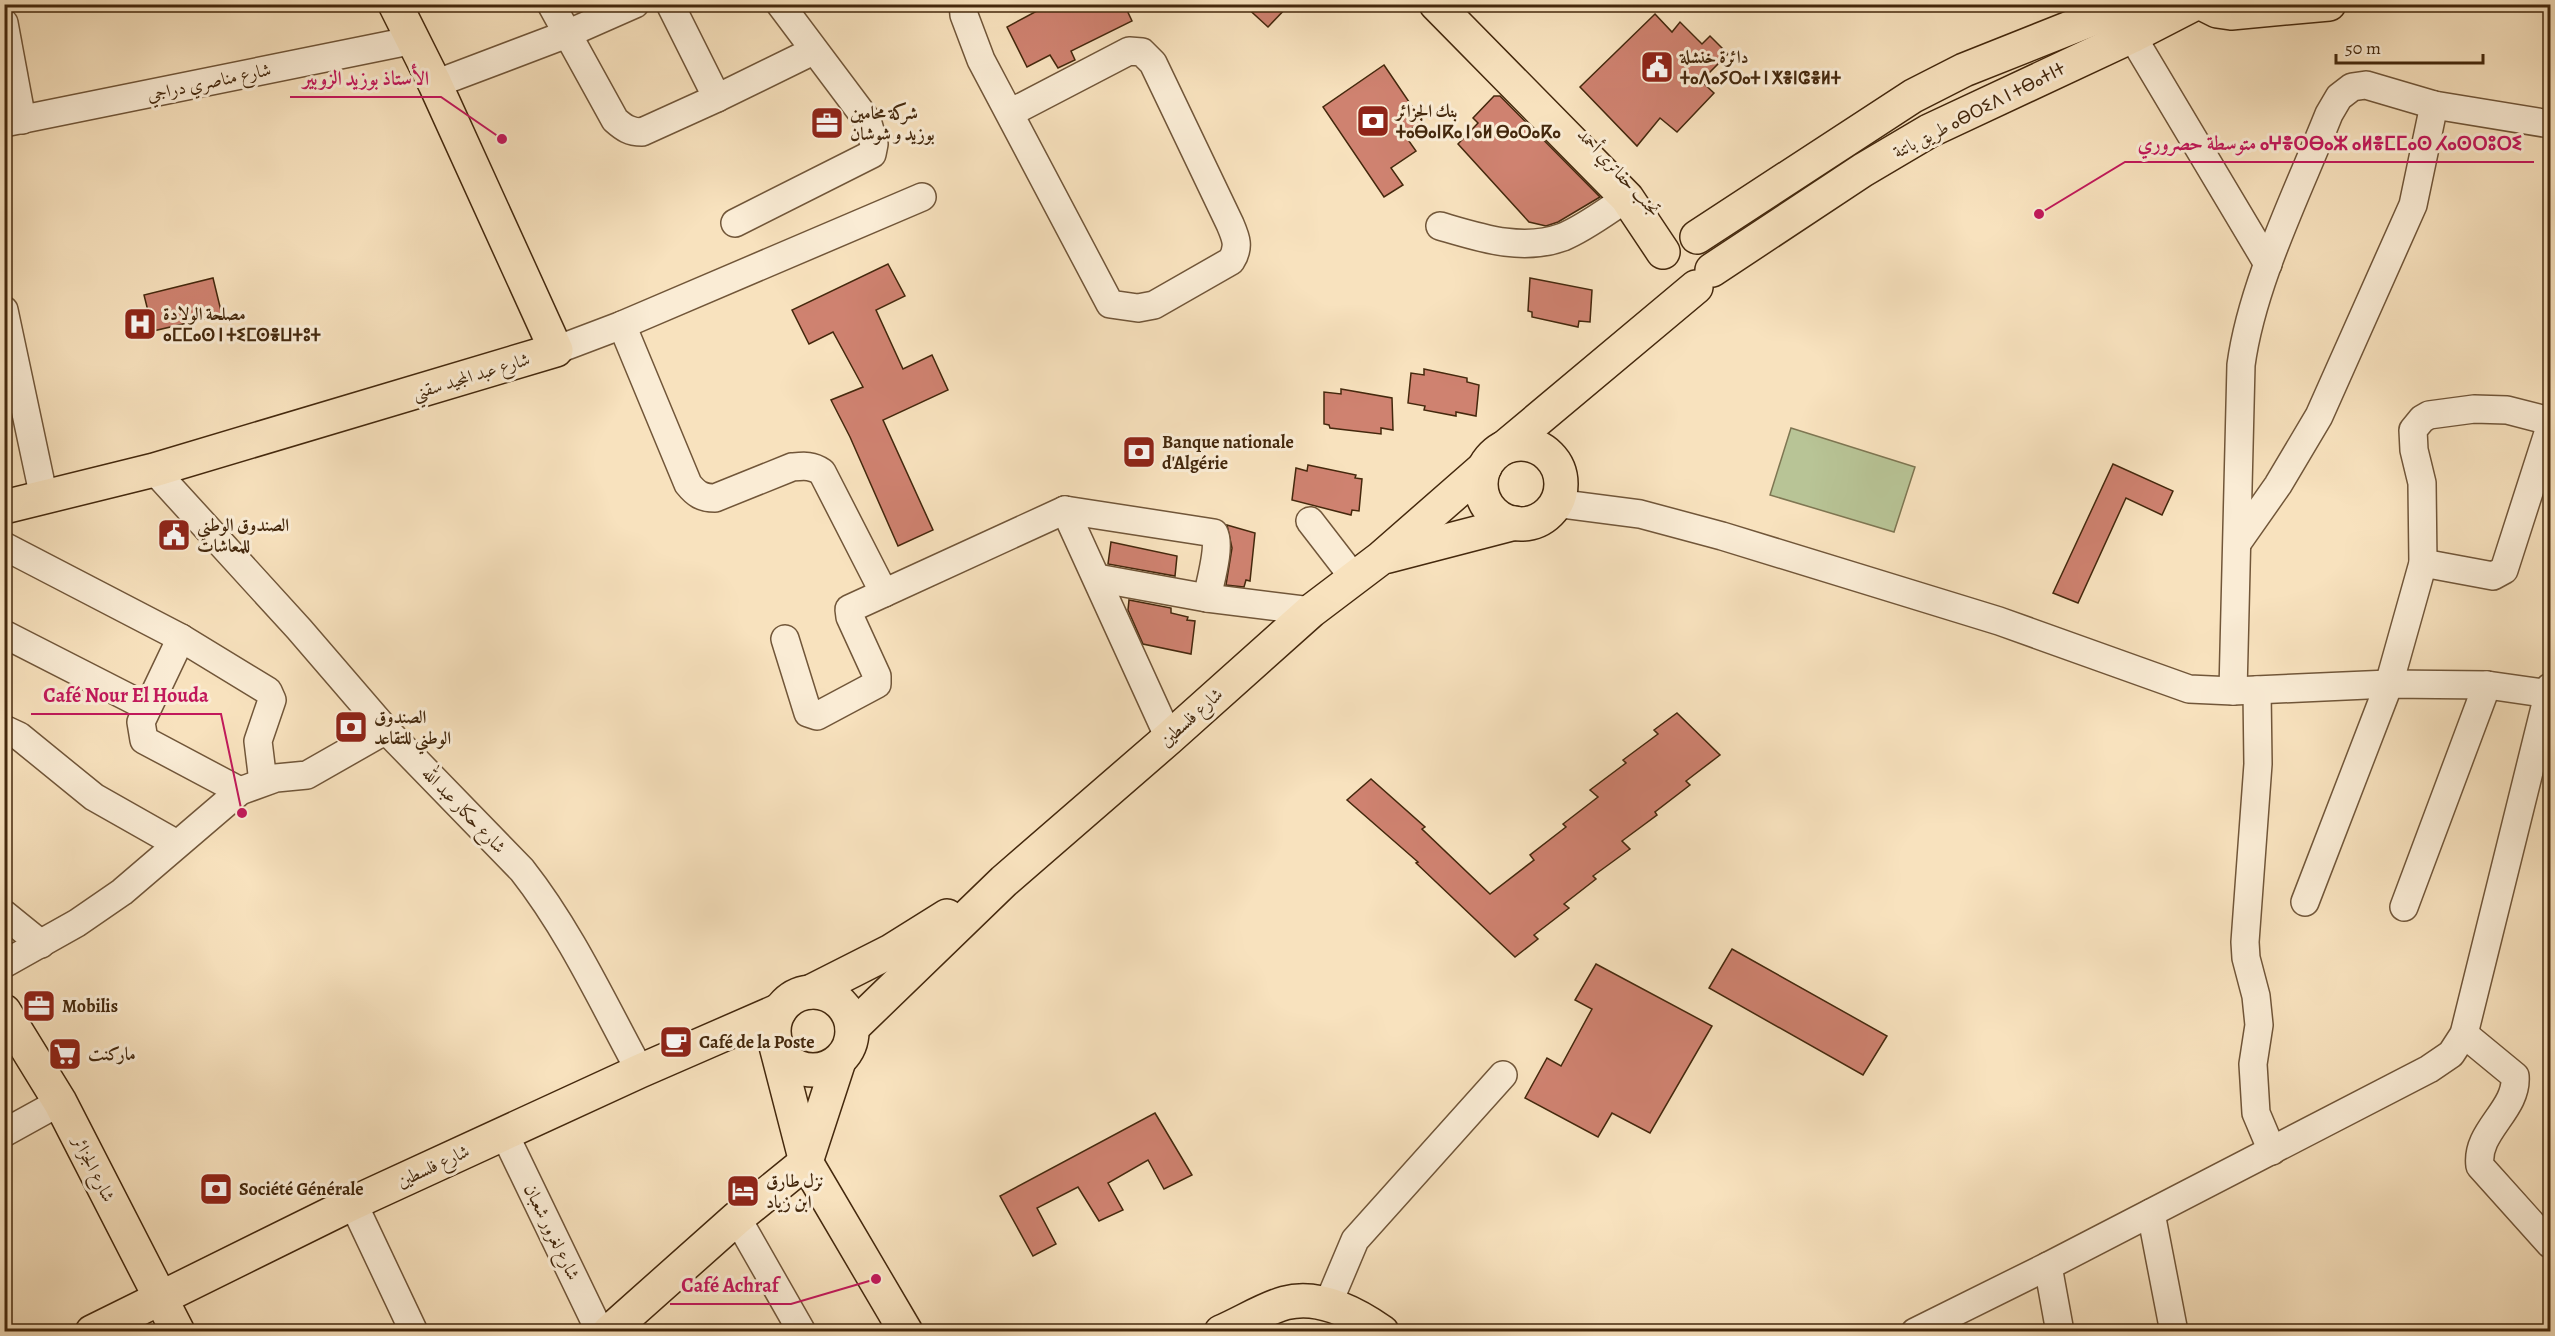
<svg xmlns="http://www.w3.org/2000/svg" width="2555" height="1336" viewBox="0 0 2555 1336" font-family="Alegreya,Amiri,'Noto Sans Tifinagh',serif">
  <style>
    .green { fill: #b8c496; stroke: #7e7652; stroke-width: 1.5 }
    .building { fill: #cf8270; stroke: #44280d; stroke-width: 1.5 }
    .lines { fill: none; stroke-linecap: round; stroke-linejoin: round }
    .minor-casing { stroke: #715639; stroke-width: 30 }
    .major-casing { stroke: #44280d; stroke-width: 36 }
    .minor { stroke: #faecd5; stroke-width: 27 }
    .major { stroke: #f8e2be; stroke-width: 33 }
    .labels { text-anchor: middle; stroke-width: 6; stroke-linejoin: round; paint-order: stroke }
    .poi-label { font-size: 18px; font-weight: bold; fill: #44280d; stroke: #faecd5; text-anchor: start }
    .street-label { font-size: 18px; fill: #44280d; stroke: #faecd5 }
    .leader { fill: none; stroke: #c2185b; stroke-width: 2 }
    .callout-dot { fill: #c2185b; stroke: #faecd5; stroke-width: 2 }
    .callout-label { font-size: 20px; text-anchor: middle; font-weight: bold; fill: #c2185b; stroke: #faecd5; stroke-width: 6; stroke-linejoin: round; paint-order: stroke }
  </style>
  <rect width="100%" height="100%" fill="#f8e2be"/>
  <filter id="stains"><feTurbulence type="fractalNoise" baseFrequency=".00333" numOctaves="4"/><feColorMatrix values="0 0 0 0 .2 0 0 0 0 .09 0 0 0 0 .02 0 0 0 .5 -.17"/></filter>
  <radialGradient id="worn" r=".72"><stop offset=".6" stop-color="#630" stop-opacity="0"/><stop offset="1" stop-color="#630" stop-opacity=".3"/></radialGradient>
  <polygon class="green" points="1791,428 1915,467 1894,532 1770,495"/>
  <g class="building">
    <polygon points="1050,4 1124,4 1132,21 1071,51 1075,60 1058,68 1050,55 1027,67 1007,27"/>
    <polygon points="1243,4 1290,4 1268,27"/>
    <polygon points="1655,14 1672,32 1680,22 1702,44 1710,36 1728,54 1701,81 1714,93 1677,132 1660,118 1637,146 1580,87"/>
    <polygon points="1384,65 1422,121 1404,134 1416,151 1391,168 1403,185 1384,197 1323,107"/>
    <polygon points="1494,96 1500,96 1600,197 1558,222 1546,226 1529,222 1458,144 1478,123 1473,118"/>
    <polygon points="888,264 905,296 876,310 903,369 932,355 948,390 883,420 933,530 898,546 850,437 831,400 863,387 833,332 809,344 792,310"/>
    <polygon points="213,278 222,315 153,331 144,295"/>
    <polygon points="1530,278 1592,290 1590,322 1579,321 1578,327 1532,317 1532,312 1528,311"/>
    <polygon points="1424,369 1467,378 1467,382 1479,385 1476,416 1456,412 1456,416 1424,410 1425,406 1408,403 1411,373 1424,375"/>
    <polygon points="1341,389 1392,398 1393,430 1381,428 1381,434 1330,428 1329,425 1324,424 1324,392 1341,394"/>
    <polygon points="2113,464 2173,491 2162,515 2126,498 2078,603 2053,593"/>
    <polygon points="1308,465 1356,475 1355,478 1362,479 1359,511 1352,510 1351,515 1292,500 1296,468 1307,471"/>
    <polygon points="1227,525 1255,533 1250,581 1246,580 1244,587 1226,585 1232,548"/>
    <polygon points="1111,542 1177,556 1175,576 1108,564"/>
    <polygon points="1129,600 1171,608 1171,613 1188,617 1187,620 1195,621 1191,654 1143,644 1128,610"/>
    <polygon points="1677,713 1720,755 1686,781 1690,785 1655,812 1657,815 1622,841 1630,849 1593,876 1596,879 1564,904 1569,908 1534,935 1538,939 1515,957 1416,863 1418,862 1347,800 1371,779 1425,827 1422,829 1490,894 1534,860 1530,855 1566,827 1563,824 1598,797 1590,790 1626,763 1623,760 1658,734 1654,730"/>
    <polygon points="1732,949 1887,1036 1863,1075 1709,988"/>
    <polygon points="1596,964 1712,1026 1650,1133 1612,1113 1598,1137 1525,1098 1547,1058 1561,1066 1592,1009 1575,1000"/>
    <polygon points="1155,1113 1192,1175 1164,1189 1148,1160 1108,1183 1123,1210 1099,1221 1078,1187 1037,1208 1056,1244 1033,1256 1000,1196"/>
  </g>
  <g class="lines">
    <g class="minor-casing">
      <g id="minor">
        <path d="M551,4L615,120C624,128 630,132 642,132L717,98L670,4"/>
        <path d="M963,4L964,15L981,60L1110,304L1138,308L1154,305L1231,261C1240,247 1236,238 1230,224L1153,63L1142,52L1129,51L1010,113"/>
        <polyline points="4,23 22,120"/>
        <polyline points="2132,36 2268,264"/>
        <polyline points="435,84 567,34 635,4"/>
        <polyline points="717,98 813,51"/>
        <polyline points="4,123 414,40"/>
        <polyline points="735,223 872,154 874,144 867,120 780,4"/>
        <path d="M1440,226C1481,238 1522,252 1563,237C1585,228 1607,211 1627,198"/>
        <polyline points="4,310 44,498"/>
        <path d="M622,325L688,484C696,494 702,498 715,498L792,467C804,466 812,465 822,472L884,593L1065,510L1214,533C1221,546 1210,582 1207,598"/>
        <polyline points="556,350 622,325 922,197"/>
        <path d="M154,470L299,629L386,730L522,870C570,931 603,1003 640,1071"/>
        <polyline points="1555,503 1640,514 1722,536 1999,621 2189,689 2233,691 2389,684 2487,685 2550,694"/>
        <polyline points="1065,510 1169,738"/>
        <polyline points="1310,521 1354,578"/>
        <polyline points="2238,542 2278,485 2319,416 2413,205 2434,105"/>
        <polyline points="4,546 181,638 268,691 272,700 258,741 263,782"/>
        <polyline points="2423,563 2493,576 2504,570 2550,427"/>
        <polyline points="1097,578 1207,598 1311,611"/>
        <polyline points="4,634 147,707"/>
        <polyline points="181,638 141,722 144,740 240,791"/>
        <polyline points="785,639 808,713 817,716 877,684 877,676 850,617 849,609 884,593"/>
        <polyline points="2257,690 2258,764 2245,942 2246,958 2256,996 2259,1025 2253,1064 2256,1113 2272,1151"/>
        <path d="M2233,691L2241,365C2252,283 2298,192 2329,114L2339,97L2352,87L2366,85L2434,105L2550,124"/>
        <polyline points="4,729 19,736 94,797 177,844"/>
        <polyline points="2305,902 2389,684 2423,563 2422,483 2414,450 2413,430 2422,419 2429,415 2474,409 2507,410 2550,421"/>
        <polyline points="2404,907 2487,685"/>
        <polyline points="4,914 41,944"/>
        <polyline points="4,964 77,923 122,892 240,791 276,778 307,775 386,730"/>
        <path d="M2464,1034L2515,1076C2518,1110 2475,1131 2480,1166L2550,1244"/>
        <polyline points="4,1133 60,1102"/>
        <polyline points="504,1133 600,1332"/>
        <polyline points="353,1203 414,1332"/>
        <polyline points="2151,1213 2174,1332"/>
        <polyline points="737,1218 802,1332"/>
        <polyline points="2048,1266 2060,1332"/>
        <polyline points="1328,1304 1355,1240 1503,1075"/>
        <polyline points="1915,1332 2048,1266 2429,1069 2451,1054 2464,1034 2550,687"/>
      </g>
    </g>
    <g class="major-casing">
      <g id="major">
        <polyline points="1436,4 1627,198 1663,252"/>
        <polyline points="2203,4 2217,11 2231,13 2329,4"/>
        <polyline points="1697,237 1913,96 1964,70 2130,4"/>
        <polyline points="1712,270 1863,170 1929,131 2132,36 2194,4"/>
        <circle cx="1521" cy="484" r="40"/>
        <polyline points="1505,447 1696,287"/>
        <polyline points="4,507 154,470 556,350 435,84 395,4"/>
        <polyline points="1388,556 1515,523"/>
        <circle cx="813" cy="1031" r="39"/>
        <polyline points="810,992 891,951 947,916"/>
        <polyline points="4,1011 60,1102 178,1332"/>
        <polyline points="852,1028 1004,881 1169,738 1311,611 1381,558 1485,467"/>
        <polyline points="776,1046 806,1162 906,1332"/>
        <polyline points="806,1162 839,1061"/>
        <polyline points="92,1332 353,1203 640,1071 780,1010"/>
        <polyline points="609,1332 737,1218 806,1162"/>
        <path d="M1221,1332C1242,1323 1264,1309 1285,1303C1319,1294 1355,1313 1382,1332"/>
      </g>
    </g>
    <use href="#minor" class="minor"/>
    <use href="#major" class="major"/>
  </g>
  <defs>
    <g id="civic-square" transform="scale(1.725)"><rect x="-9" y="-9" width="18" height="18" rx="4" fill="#8f2418" stroke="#faecd5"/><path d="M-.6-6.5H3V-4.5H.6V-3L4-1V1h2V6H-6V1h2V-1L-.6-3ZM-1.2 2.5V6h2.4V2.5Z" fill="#fff"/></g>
    <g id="bank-square" transform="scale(1.725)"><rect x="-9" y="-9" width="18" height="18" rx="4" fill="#8f2418" stroke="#faecd5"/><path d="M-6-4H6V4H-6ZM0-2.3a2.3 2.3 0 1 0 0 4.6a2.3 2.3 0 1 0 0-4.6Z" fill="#fff"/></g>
    <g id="office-square" transform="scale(1.725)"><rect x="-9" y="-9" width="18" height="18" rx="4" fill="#8f2418" stroke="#faecd5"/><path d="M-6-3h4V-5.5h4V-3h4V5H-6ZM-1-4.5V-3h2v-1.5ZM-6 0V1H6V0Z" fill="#fff"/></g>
    <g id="hospital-square" transform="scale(1.725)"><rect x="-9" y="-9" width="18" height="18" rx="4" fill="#8f2418" stroke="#faecd5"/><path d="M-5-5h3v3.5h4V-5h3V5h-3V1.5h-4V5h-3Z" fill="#fff"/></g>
    <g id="cafe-square" transform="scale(1.725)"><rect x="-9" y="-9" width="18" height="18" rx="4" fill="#8f2418" stroke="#faecd5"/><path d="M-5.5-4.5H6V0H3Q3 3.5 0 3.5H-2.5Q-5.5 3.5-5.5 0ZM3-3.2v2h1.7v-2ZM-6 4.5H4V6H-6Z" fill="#fff"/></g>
    <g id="supermarket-square" transform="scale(1.725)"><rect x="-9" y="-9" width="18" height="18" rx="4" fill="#8f2418" stroke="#faecd5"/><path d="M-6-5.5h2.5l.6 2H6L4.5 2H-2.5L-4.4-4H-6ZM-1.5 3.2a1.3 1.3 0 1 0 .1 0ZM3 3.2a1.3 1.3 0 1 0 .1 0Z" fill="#fff"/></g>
    <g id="hotel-square" transform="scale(1.725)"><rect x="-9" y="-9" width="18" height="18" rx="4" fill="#8f2418" stroke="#faecd5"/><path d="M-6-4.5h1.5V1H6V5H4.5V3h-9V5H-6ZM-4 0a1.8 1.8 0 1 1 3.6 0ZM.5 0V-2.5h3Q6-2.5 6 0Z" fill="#fff"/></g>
  </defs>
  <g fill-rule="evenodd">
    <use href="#civic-square" x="1657" y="67"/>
    <use href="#bank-square" x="1373" y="121"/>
    <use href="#office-square" x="827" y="123"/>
    <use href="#hospital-square" x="140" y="324"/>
    <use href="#bank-square" x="1139" y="452"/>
    <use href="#civic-square" x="174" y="535"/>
    <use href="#bank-square" x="351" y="727"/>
    <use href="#office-square" x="39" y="1006"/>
    <use href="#cafe-square" x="676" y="1042"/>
    <use href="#supermarket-square" x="65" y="1054"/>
    <use href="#bank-square" x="216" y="1189"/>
    <use href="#hotel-square" x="743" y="1191"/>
  </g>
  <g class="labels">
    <g class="poi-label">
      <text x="1680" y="63">دائرة خنشلة<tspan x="1680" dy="21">ⵜⴰⴷⴰⵢⵔⴰⵜ ⵏ ⵅⴻⵏⵛⴻⵍⵜ</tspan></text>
      <text x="1396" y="117">بنك الجزائر<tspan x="1396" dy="21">ⵜⴰⴱⴰⵏⴽⴰ ⵏ ⴰⵍ ⴱⴰⵔⴰⴽⴰ</tspan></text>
      <text x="850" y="119">شركة محامين<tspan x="850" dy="21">بوزيد و شوشان</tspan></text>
      <text x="163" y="320">مصلحة الولادة<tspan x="163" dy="21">ⴰⵎⵎⴰⵙ ⵏ ⵜⵉⵎⵙⴻⵡⵜⵓⵜ</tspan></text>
      <text x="1162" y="448">Banque nationale<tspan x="1162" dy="21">d'Algérie</tspan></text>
      <text x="197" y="531">الصندوق الوطني<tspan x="197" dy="21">للمعاشات</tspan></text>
      <text x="374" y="723">الصندوق<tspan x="374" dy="21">الوطني للتقاعد</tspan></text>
      <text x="62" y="1012">Mobilis</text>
      <text x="699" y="1048">Café de la Poste</text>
      <text x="88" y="1060">ماركنت</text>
      <text x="766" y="1187">نزل طارق<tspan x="766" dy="21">ابن زياد</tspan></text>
      <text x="239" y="1195">Société Générale</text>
    </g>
    <g class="street-label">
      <text transform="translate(209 82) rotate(-12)" y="6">شارع مناصري دراجي</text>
      <text transform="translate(1979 110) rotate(-27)" y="6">طريق باتنة ⴰⴱⵔⵉⴷ ⵏ ⵜⴱⴰⵜⵏⵜ</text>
      <text transform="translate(1619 172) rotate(47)" y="6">تجنب حفاتري أحمد</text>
      <text transform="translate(471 376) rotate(-17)" y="6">شارع عبد المجيد سقني</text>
      <text transform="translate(1191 717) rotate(-42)" y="6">شارع فلسطين</text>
      <text transform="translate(464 810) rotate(46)" y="6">شارع حكار عبد الله</text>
      <text transform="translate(433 1166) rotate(-25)" y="6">شارع فلسطين</text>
      <text transform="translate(94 1169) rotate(63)" y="6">شارع الجزائر</text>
      <text transform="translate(552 1232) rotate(64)" y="6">شارع لغرور شعبان</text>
    </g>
  </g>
  <path class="leader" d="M502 139L441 97H290M2039 214L2125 162H2534M242 813L221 714H31M876 1279L791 1304H670"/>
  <g class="callout-dot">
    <circle cx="502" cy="139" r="6"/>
    <circle cx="2039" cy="214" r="6"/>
    <circle cx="242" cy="813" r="6"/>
    <circle cx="876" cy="1279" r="6"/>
  </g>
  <g class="callout-label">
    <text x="366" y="85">الأستاذ بوزيد الزوبير</text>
    <text x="2330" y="150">متوسطة حصروري ⴰⵖⴻⵔⴱⴰⵣ ⴰⵍⴻⵎⵎⴰⵙ ⵃⴰⵙⵔⵓⵔⵉ</text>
    <text x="126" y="702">Café Nour El Houda</text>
    <text x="730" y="1292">Café Achraf</text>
  </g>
  <rect width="2555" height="1336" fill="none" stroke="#f8e2be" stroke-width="24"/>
  <rect x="6" y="6" width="2543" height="1324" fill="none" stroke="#44280d" stroke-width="3"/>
  <rect x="12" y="12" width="2531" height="1312" fill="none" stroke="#44280d" stroke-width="1.5"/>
  <path d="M2336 54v9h147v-9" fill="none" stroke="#44280d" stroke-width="3"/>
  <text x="2345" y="54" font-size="18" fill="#44280d" stroke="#faecd5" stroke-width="4.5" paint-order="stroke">50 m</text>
  <rect width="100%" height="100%" filter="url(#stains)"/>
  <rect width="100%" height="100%" fill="url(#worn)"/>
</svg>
